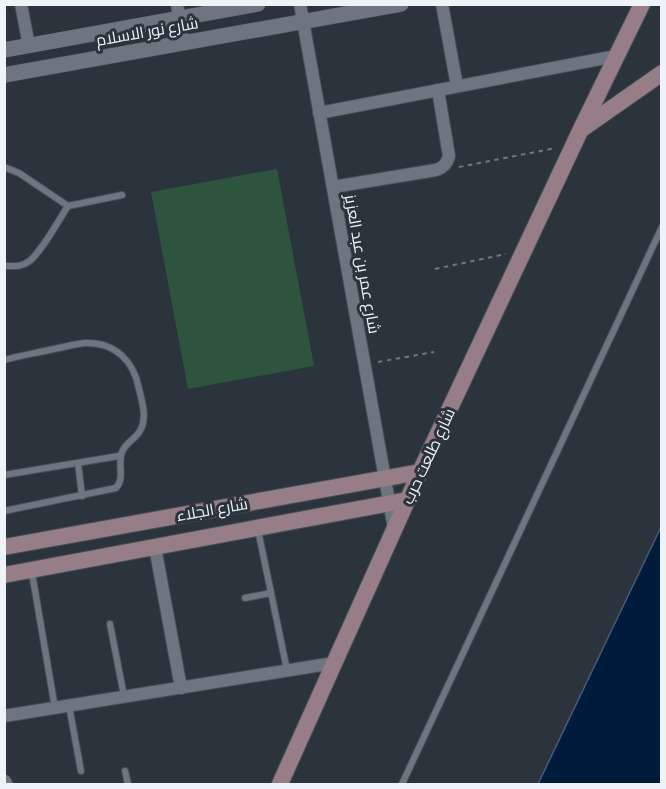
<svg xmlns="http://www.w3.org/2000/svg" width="666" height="789" viewBox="0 0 666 789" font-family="Barlow,Cairo,sans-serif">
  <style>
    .green { fill: #2d553e }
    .water { fill: #011b3d; stroke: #485c75; stroke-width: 1.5 }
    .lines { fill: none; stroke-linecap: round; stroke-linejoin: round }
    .service-casing { stroke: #484f55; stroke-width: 8 }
    .minor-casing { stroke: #484f55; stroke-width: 14 }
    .tertiary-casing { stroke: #484f55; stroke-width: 16 }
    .secondary-casing { stroke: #484f55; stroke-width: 18 }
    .path { stroke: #70777f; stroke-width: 2; stroke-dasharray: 4.5 4.5; stroke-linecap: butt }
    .service { stroke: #6d7680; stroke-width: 6 }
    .minor { stroke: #6d7680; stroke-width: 12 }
    .tertiary { stroke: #6d7680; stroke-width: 15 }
    .secondary { stroke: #967d88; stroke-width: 16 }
    .labels { text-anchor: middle; stroke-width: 6; stroke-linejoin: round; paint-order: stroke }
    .street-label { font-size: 16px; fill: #eef3f8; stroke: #2b333c }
  </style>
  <rect width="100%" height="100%" fill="#2b333c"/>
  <polygon class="green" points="277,169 314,366 188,389 151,192"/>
  <polygon class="water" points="661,527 661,784 538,784"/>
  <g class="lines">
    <g class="service-casing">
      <g id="service">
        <polyline points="4,167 19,173 68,206 122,195"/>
        <path d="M4,266C13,266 21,267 28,262C39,256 60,218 68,206"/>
        <path d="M4,360C21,355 37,353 54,349C64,347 75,344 85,343C115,342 134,361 139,389C142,402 147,416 141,429C137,438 127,442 123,450C116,463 126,477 116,488L4,511"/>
        <polyline points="78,463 82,496"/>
        <polyline points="4,475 119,456"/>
        <polyline points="258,530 287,670"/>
        <polyline points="32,573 55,708"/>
        <polyline points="245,598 271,593"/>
        <polyline points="110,624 124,696"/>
        <polyline points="69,706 81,771"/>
        <polyline points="125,771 128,784"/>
        <polyline points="402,784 662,227"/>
      </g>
    </g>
    <g class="minor-casing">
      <g id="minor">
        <polyline points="21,4 29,46"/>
        <polyline points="177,4 183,43"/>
        <polyline points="300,4 394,529"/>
        <polyline points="442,4 457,86"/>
        <polyline points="319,113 616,56"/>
        <path d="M333,187L436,170C443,168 447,164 449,156L438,90"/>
        <polyline points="155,547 181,688"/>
        <polyline points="4,716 334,663"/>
      </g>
    </g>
    <g class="tertiary-casing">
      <g id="tertiary">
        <polyline points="4,50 258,4"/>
        <polyline points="4,75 401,4"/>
        <polyline points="4,782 5,784"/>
      </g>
    </g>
    <g class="secondary-casing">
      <g id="secondary">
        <polyline points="582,129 662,73"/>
        <polyline points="4,547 420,472"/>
        <polyline points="4,575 407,500"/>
        <polyline points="280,784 420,472 581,129 642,4"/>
      </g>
    </g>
    <g class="path">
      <polyline points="459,167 556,148"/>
      <polyline points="435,269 506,254"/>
      <polyline points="378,362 434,352"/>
    </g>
    <use href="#service" class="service"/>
    <use href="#minor" class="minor"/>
    <use href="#tertiary" class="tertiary"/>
    <use href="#secondary" class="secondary"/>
  </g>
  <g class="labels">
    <g class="street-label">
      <text transform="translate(147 31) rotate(-10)" y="6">شارع نور الاسلام</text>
      <text transform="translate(363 264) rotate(80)" y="6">شارع عمر بن عبد العزيز</text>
      <text transform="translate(428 456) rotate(-65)" y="6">شارع طلعت حرب</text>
      <text transform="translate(212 509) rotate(-10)" y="6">شارع الجلاء</text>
    </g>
  </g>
  <rect width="666" height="789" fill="none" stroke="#eef3f8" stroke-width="12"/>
</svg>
